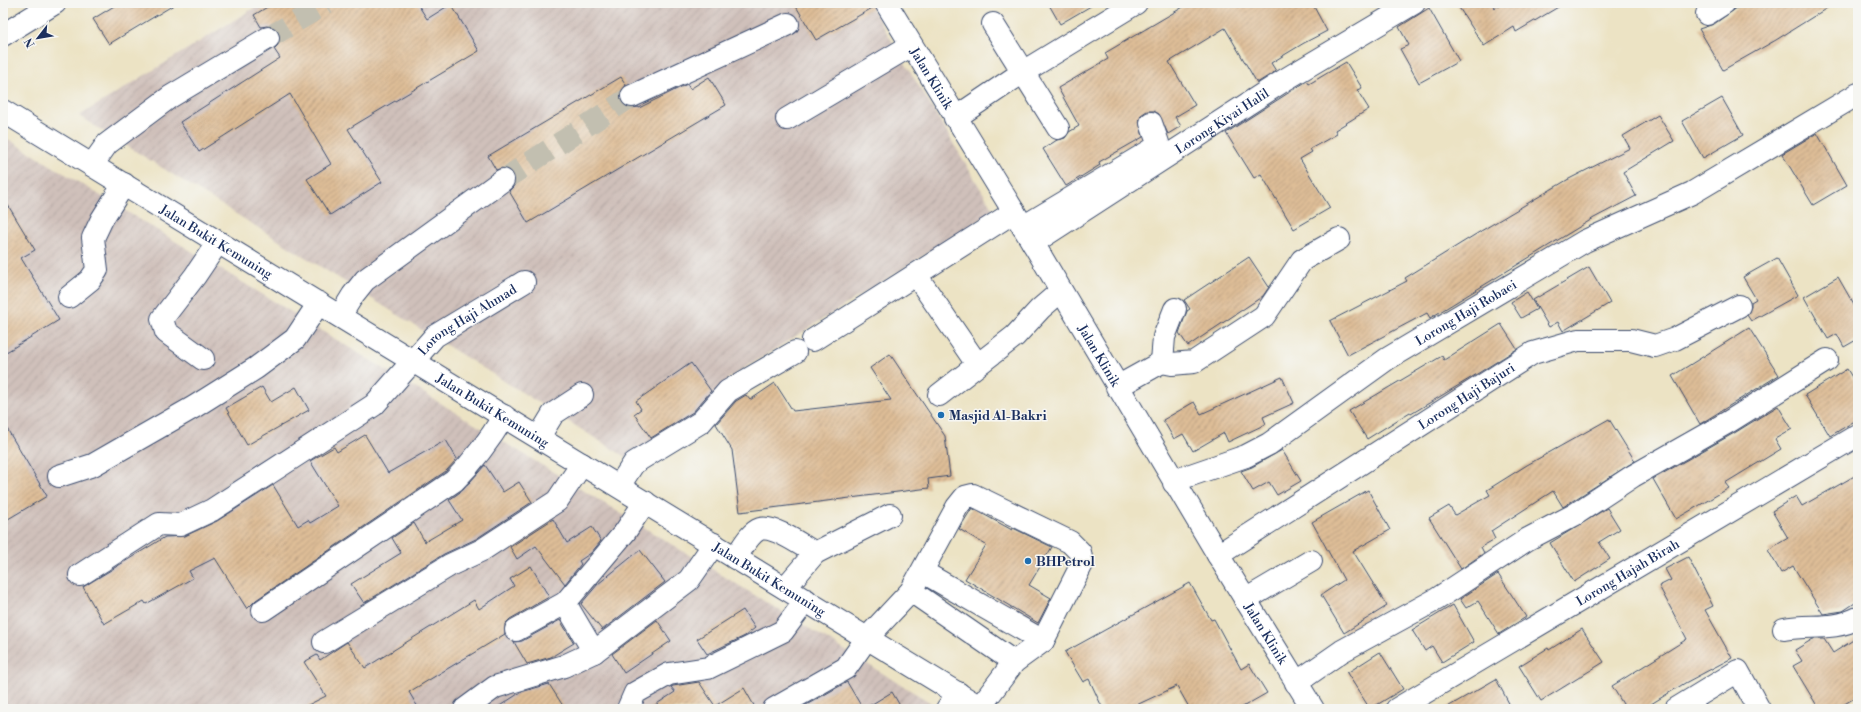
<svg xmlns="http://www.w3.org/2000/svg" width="1861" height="712" viewBox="0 0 1861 712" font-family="'Libre Bodoni',serif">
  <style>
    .industrial { fill: url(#industrial-furrows) }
    .building { fill: url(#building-hatch) }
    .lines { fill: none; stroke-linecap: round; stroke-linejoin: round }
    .minor-tunnel { stroke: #c2bfb0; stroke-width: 22; stroke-dasharray: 22 11; stroke-linecap: butt }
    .minor-casing { stroke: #3a4a6d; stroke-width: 24 }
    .major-casing { stroke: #3a4a6d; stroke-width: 24 }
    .minor { stroke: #fff; stroke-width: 22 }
    .major { stroke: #fff; stroke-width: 22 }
    .poi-dot { fill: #1f6fb2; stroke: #f6f6f2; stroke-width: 1.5 }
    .labels { text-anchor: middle; stroke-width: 3; stroke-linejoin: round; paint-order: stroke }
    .street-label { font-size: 13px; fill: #1b2f5e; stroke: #f6f6f2 }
    .poi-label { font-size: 13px; font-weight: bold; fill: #1b2f5e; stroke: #f6f6f2; text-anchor: start }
  </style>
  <defs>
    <pattern id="industrial-furrows" width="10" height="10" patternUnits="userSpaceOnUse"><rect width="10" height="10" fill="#cfc0ba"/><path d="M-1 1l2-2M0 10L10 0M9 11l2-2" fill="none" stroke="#b1a5a2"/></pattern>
    <pattern id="building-hatch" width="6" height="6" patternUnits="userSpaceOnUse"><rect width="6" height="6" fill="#debd97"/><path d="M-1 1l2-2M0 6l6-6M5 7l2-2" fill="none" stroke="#b39a7e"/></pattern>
  </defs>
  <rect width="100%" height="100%" fill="#f6f6f2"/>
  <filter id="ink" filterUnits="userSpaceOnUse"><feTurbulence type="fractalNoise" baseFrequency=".025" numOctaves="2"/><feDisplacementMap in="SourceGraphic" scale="8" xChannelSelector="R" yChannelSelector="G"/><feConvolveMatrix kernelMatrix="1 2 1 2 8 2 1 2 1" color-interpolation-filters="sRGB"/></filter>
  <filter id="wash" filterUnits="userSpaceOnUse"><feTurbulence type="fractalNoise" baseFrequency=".012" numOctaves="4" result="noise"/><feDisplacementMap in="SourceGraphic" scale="16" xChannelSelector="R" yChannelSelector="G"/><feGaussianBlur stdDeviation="0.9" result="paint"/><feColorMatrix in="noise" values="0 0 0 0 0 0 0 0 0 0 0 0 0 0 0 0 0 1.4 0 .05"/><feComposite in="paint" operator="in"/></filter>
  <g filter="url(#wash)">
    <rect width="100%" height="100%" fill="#ece3c4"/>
    <g class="industrial">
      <polygon points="262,3 869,3 994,211 729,378 698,419 627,458 79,116"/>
      <polygon points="3,136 941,709 3,709"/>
    </g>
    <g id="blocks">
      <g class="building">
        <polygon points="119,3 177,3 109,44 93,19"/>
        <polygon points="274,3 417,3 427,19 451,4 479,51 348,129 382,182 330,215 307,179 331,164 290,94 199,152 180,122 280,58 274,49 279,44 280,37 279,32 274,27 267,26 261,27 254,15"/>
        <polygon points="794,3 874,3 874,7 816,40"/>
        <polygon points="1048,3 1096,3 1060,24"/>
        <polygon points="1190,3 1312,3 1327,31 1304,43 1271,63 1276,71 1257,83 1225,28 1169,62 1195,105 1175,117 1181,126 1168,134 1159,114 1154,111 1147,111 1141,115 1139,121 1143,137 1099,162 1100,165 1066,186 1043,149 1057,140 1065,138 1069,132 1079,126 1058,88 1108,59 1105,53"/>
        <polygon points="1456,3 1491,3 1495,8 1504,3 1565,3 1516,32 1514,27 1484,46"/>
        <polygon points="1744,3 1835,3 1776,40 1723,70 1699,29 1714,24"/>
        <polygon points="1429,8 1459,61 1419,83 1400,49 1409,45 1399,27"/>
        <polygon points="1346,62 1362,88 1357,90 1369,109 1335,130 1337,134 1310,149 1312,152 1300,159 1330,208 1294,229 1261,174 1254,178 1226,133 1307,81 1309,84"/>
        <polygon points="621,77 626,85 620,94 621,101 624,106 630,108 639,107 639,108 687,84 690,89 709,77 726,105 528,223 509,191 515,185 515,179 513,173 508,168 502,168 496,170 488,156"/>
        <polygon points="1722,98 1743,135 1703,158 1682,121"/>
        <polygon points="1658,115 1674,141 1623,172 1636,196 1594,218 1430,318 1427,313 1348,355 1330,321 1407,281 1405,278 1481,231 1567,180 1630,148 1623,136"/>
        <polygon points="1817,133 1847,185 1813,205 1782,154"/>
        <polygon points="3,197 35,250 21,258 59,320 3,354"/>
        <polygon points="1249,257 1269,287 1263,296 1188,346 1179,333 1187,311 1190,309 1184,300"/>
        <polygon points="1777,258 1798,295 1751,321 1747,315 1751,307 1751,302 1756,299 1743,277"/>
        <polygon points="1589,267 1610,303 1563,331 1558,322 1549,327 1533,300"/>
        <polygon points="1838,277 1858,312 1858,339 1844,347 1837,334 1828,339 1804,297"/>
        <polygon points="1527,292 1537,309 1521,318 1511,302"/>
        <polygon points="1501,324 1517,349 1469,379 1411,414 1410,412 1367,439 1349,411 1442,356 1444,360"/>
        <polygon points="1749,328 1779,375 1700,424 1672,376"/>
        <polygon points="890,354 945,436 950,476 928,479 929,488 740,512 732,450 716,424 736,401 746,395 750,400 775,383 793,411 891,400 870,368"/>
        <polygon points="691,363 711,391 693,412 651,438 634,414 641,409 636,401"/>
        <polygon points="1847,369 1858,387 1858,419 1830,436 1805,395"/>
        <polygon points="1282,377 1294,403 1263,417 1266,424 1228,442 1224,433 1193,451 1183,434 1174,439 1163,420 1194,402 1201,414"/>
        <polygon points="262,387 271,402 296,387 309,410 247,445 226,408"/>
        <polygon points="1778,406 1792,429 1775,439 1781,449 1725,483 1729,488 1676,519 1653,479 1736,432"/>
        <polygon points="1609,419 1635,461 1563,507 1553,491 1491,531 1495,539 1481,547 1484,553 1461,569 1429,518 1449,506 1455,515 1490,495 1487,490 1527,465"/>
        <polygon points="3,422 47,496 3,522"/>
        <polygon points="365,435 388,473 446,440 457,459 446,471 256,600 247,609 215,558 189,571 193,578 146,604 144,601 104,624 83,587 165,537 185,536 217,521 273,485 298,526 308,520 310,523 338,506 310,461 334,447 337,452"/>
        <polygon points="1282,450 1301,481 1277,495 1269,482 1253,491 1241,471 1252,467"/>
        <polygon points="485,465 503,492 519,482 532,502 476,539 444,554 364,603 351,584 401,553 392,538 414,523 425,542 462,520 449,500 463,490"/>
        <polygon points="1858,474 1858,601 1843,611 1823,614 1793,566 1781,573 1768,550 1788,538 1772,511 1796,496 1802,506"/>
        <polygon points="1368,490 1390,530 1353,551 1387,606 1344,633 1321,595 1344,580 1312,522"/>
        <polygon points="972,508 1012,530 1013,528 1052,547 1029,585 1051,598 1038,623 965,579 986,545 959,529"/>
        <polygon points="1607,508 1620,529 1599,542 1610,559 1574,582 1550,543"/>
        <polygon points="553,519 567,543 592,527 601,541 591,553 579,561 581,564 565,584 536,546 517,559 510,547"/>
        <polygon points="640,550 665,582 602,630 581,604 598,584"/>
        <polygon points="1688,557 1713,606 1705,610 1732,658 1685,683 1643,709 1626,709 1612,686 1687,639 1659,586 1671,580 1665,569"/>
        <polygon points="531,566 549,597 510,619 505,624 505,634 409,692 419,709 300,709 326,696 304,662 317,655 320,660 347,642 365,668 474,600 479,609 514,586 510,579"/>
        <polygon points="1498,574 1526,617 1499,634 1478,601 1466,608 1460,599"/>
        <polygon points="1190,583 1211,620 1214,619 1241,669 1249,664 1267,693 1239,709 1190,709 1177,686 1128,709 1103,709 1089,679 1083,682 1065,652"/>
        <polygon points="1453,605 1474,642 1442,662 1432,646 1425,651 1412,630"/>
        <polygon points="743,610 755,628 745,636 707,654 697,639"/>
        <polygon points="560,620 574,643 551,657 527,664 514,642 522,641"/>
        <polygon points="657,620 671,641 624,673 612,654"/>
        <polygon points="1582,629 1604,662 1541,701 1519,666 1548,648 1549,650"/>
        <polygon points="1858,637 1858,696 1836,709 1819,709 1793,666 1802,661 1795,650 1813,639 1824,639 1833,653"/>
        <polygon points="1380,652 1403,689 1370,709 1347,673"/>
        <polygon points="1496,679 1512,709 1444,709"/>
        <polygon points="699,682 715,706 744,688 756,709 649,709 675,692 671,687 673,686"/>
        <polygon points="847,682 863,709 799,709"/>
        <polygon points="549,684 565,709 495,709 521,692"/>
        <polygon points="892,692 902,709 864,709"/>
      </g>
    </g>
  </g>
  <g filter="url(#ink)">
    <use href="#blocks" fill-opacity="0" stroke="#3a4a6d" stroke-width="1"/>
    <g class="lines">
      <g class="minor-tunnel">
        <polyline points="268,38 327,3"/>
        <polyline points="503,180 632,96"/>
      </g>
      <g class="minor-casing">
        <g id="minor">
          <path id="s1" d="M886,3L1033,243L1218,555L1313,709"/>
          <polyline points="1707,14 1724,3"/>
          <polyline points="993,24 1058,128"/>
          <polyline points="3,35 55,3"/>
          <polyline points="632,96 788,24"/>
          <polyline points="955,118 1023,72 1136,3"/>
          <polyline points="787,119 910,46"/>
          <polyline points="92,165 107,144 170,97 268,38"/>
          <polyline points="1023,227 1155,148 1158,143 1151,123"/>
          <path id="s2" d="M1033,243L1286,79L1414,3"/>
          <polyline points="916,275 977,364"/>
          <polyline points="69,297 90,280 97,270 93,238 102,219 124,184"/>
          <polyline points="340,316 353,295 365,280 503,180"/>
          <polyline points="813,340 1014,212"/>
          <polyline points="203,359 166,332 162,319 195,276 218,242"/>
          <polyline points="1162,362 1164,337 1175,309"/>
          <polyline points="1117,387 1162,362 1172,364 1194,362 1264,316 1302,260 1339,239"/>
          <polyline points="939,395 1015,336 1040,309 1061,291"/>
          <polyline points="539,437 553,414 582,395"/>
          <polyline points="59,476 93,465 194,407 256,368 295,339 319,303"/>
          <path id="s3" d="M1174,483L1185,477L1246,456L1269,444L1387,359L1585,241L1692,193L1858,94"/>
          <polyline points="619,486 634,463 701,422 728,391 795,352"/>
          <path id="s4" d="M1218,555L1533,353L1578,340H1631L1655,346L1675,339L1739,306"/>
          <path d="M735,558C742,549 749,533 760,529C774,525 803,546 815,553"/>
          <polyline points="923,572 1043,641"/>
          <path id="s5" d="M80,575L159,524L180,525L212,510L374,405L435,336L524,282"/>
          <polyline points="785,588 815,553 890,515"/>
          <polyline points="911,591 1014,662"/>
          <polyline points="1245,600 1311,561"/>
          <polyline points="565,603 594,652"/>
          <path d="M263,610L454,481C474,461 489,441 504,416"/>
          <path d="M1784,629C1810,624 1833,631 1858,618"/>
          <polyline points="516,630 565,603 625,532 645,502"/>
          <polyline points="324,642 450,565 482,550 557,501 582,464"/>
          <polyline points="1296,683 1342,651 1437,599 1528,539 1574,515 1633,476 1730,421 1827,360"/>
          <polyline points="465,709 495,687 564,666 594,652 689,580 714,544"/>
          <polyline points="628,709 635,693 669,674 708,668 783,631 806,600"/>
          <polyline points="774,709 846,668 867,638 911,591 957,507 965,497 973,495 1070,542 1080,552 1082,564 1043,641 1014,662 980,707"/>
          <polyline points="947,709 958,693"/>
          <path id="s6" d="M1397,709L1858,435"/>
          <polyline points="1676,709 1738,671 1759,709"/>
        </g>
      </g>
      <g class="major-casing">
        <g id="major">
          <path id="s7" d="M3,111L983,709"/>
        </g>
      </g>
      <use href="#minor" class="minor"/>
      <use href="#major" class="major"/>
    </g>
  </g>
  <g class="poi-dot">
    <circle cx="941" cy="415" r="4"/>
    <circle cx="1028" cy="561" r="4"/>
  </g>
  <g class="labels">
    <g class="street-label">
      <text dy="5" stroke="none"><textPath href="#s1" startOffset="88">Jalan Klinik</textPath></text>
      <text dy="5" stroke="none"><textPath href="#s2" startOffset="225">Lorong Kiyai Halil</textPath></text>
      <text dy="5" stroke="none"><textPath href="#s7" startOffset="250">Jalan Bukit Kemuning</textPath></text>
      <text dy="5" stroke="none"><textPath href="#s3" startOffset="340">Lorong Haji Robaei</textPath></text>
      <text dy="5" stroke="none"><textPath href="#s5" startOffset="471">Lorong Haji Ahmad</textPath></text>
      <text dy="5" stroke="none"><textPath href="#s1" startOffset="412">Jalan Klinik</textPath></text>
      <text dy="5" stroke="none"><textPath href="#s4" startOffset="295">Lorong Haji Bajuri</textPath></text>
      <text dy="5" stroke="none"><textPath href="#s7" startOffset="574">Jalan Bukit Kemuning</textPath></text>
      <text dy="5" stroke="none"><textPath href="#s6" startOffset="268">Lorong Hajah Birah</textPath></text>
      <text dy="5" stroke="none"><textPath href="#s7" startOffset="898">Jalan Bukit Kemuning</textPath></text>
      <text dy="5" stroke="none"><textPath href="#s1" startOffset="736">Jalan Klinik</textPath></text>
    </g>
    <g class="poi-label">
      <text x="949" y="420">Masjid Al-Bakri</text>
      <text x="1036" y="566">BHPetrol</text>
    </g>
  </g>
  <rect width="1861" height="712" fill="none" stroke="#f6f6f2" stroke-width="16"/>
  <g transform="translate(38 38) rotate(239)" stroke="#f6f6f2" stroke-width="3" paint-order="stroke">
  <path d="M0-3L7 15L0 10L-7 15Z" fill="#1b2f5e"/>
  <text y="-6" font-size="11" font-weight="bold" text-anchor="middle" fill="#1b2f5e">N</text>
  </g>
</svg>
